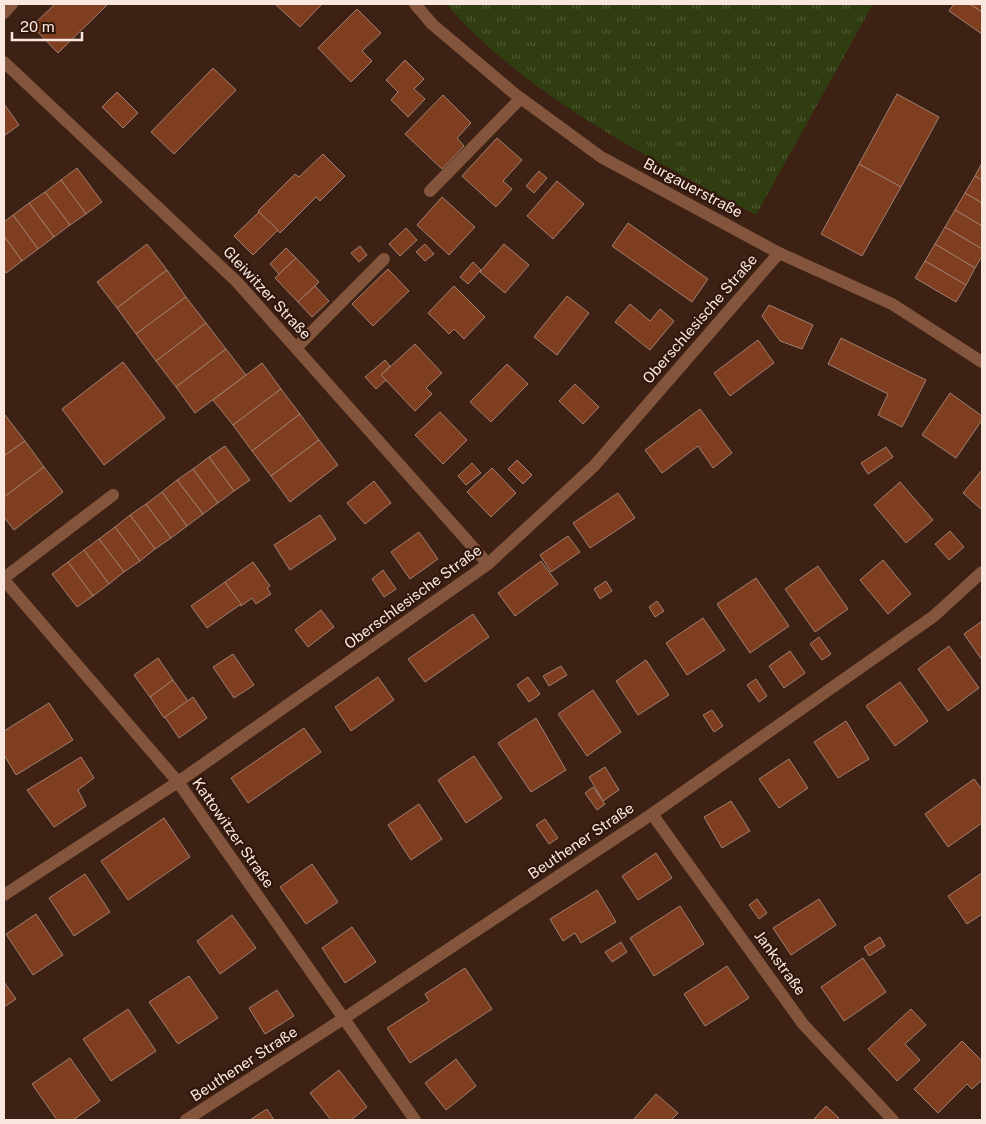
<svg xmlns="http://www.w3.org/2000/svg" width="986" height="1124" viewBox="0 0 986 1124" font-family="'Public Sans',sans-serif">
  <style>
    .grass { fill: url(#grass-tufts) }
    .building { fill: #7e3e1f; stroke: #a18071 }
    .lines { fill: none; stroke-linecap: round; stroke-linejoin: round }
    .minor { stroke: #83553c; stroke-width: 12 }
    .labels { text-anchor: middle; stroke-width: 4.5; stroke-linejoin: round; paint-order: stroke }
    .street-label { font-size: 15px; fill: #fae7df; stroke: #31170b }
  </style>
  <defs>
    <pattern id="grass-tufts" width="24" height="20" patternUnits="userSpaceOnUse" patternTransform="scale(1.25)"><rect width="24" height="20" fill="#303d10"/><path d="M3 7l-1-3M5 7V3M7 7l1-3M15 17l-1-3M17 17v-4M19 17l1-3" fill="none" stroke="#4f5932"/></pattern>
  </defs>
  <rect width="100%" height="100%" fill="#3c2114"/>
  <path class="grass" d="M446,4H873L756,215C646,155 530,99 446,4Z"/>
  <g class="building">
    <polygon points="55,4 106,4 107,5 58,53 32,26"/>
    <polygon points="275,4 322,4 300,27"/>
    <polygon points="954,4 970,4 982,12 982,34 949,11"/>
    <polygon points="970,4 982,4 982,12"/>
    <polygon points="357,9 381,33 362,51 372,61 351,82 318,48"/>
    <polygon points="405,60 424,79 414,89 425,99 408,117 391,100 398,92 386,80"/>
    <polygon points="213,68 236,90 174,154 151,132"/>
    <polygon points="117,92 138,113 123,128 102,107"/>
    <polygon points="897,94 939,117 901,187 859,164"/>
    <polygon points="443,95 471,123 457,138 464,146 442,169 405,134"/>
    <polygon points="4,104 19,125 4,136"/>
    <polygon points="497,138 522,160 503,181 512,189 496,207 462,176"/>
    <polygon points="323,154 345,176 320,201 316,197 280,233 258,211 295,174 299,177"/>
    <polygon points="982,163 982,180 975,176"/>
    <polygon points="859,164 901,187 862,256 821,234"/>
    <polygon points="77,168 102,202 86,214 61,180"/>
    <polygon points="539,171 547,178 534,193 526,186"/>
    <polygon points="975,176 982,180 982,203 965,193"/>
    <polygon points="61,180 86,214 70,225 45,192"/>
    <polygon points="557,181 584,204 553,239 527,216"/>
    <polygon points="45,192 70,225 54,237 29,203"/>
    <polygon points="965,193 982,203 982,226 955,210"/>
    <polygon points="442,197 475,227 449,255 417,225"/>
    <polygon points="29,203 54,237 38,249 13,215"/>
    <polygon points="955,210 982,226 982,249 945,227"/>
    <polygon points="259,212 278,230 253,255 234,236"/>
    <polygon points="13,215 38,249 22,261 4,236 4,222"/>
    <polygon points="628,223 708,279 692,302 612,246"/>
    <polygon points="945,227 982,249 982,256 975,268 935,244"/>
    <polygon points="406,228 417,240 400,256 389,244"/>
    <polygon points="4,236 22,261 6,273 4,269"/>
    <polygon points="147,244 167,270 117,308 97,282"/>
    <polygon points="425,244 434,254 425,261 416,252"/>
    <polygon points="504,244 529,265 505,293 480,272"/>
    <polygon points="935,244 975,268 966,285 925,261"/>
    <polygon points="360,246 367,255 359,262 351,253"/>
    <polygon points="286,248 296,258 279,274 270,264"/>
    <polygon points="296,258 319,282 298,302 275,278"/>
    <polygon points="925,261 966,285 956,302 915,278"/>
    <polygon points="473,262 481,270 468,284 460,277"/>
    <polygon points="388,269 409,291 373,326 352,304"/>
    <polygon points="167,270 186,297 136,334 117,308"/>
    <polygon points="315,286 329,301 312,317 298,302"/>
    <polygon points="454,286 485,317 464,339 454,329 449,334 428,313"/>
    <polygon points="567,296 589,313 557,355 534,337"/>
    <polygon points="186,297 206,323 156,361 136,334"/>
    <polygon points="630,304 650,321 660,309 674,321 650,350 615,322"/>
    <polygon points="769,305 813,325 802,349 780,341 762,316"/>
    <polygon points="206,323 226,349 176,387 156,361"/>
    <polygon points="841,338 926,380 902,427 878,415 888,394 828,364"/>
    <polygon points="758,340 774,363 730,396 714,373"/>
    <polygon points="415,344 442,373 426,388 432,394 415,411 381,375"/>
    <polygon points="226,349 246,375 195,413 176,387"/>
    <polygon points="385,360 390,366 381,375 386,380 376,389 365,377"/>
    <polygon points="123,362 165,418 104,465 62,409"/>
    <polygon points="262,363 281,389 233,425 213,400"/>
    <polygon points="507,364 528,384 491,422 470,402"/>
    <polygon points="575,384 599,407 583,424 559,401"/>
    <polygon points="281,389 300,414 252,451 233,425"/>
    <polygon points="950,393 982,416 982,420 956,458 922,435"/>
    <polygon points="700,409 732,453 713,468 698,446 662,473 645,450"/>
    <polygon points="440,412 467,440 443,464 415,435"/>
    <polygon points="300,414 319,440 271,476 252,451"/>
    <polygon points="5,415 25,441 4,456 4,416"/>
    <polygon points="319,440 338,465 290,502 271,476"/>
    <polygon points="25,441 44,467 4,497 4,456"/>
    <polygon points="225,446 250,480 234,491 209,457"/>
    <polygon points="886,447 893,457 868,474 861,463"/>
    <polygon points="209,457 234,491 218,503 193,469"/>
    <polygon points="517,460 532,475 523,484 508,469"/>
    <polygon points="472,463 481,473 466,485 458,476"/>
    <polygon points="44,467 63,492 14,530 4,517 4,497"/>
    <polygon points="492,468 516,493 491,517 467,492"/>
    <polygon points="193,469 218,503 203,514 177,480"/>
    <polygon points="982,470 982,510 963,493"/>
    <polygon points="177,480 203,514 187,526 162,492"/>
    <polygon points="374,481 391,503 365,524 347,503"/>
    <polygon points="900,482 933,520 906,543 874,505"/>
    <polygon points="162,492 187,526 171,538 146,504"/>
    <polygon points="618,493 635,518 590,548 573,523"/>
    <polygon points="146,504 171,538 155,549 130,515"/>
    <polygon points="130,515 155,549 140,561 115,527"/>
    <polygon points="320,515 336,539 290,570 274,545"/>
    <polygon points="115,527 140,561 124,572 99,539"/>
    <polygon points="950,531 964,547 949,560 935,544"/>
    <polygon points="419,532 438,559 410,579 391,552"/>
    <polygon points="568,536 580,552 551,572 540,555"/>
    <polygon points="99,539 124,572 109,584 84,550"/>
    <polygon points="84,550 109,584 93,596 68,562"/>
    <polygon points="883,560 911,594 888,614 860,580"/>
    <polygon points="541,561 558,584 515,616 498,593"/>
    <polygon points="68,562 93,596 77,607 52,574"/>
    <polygon points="253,562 270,586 267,588 271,594 256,604 252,598 241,606 225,582"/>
    <polygon points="818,566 848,609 815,632 785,589"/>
    <polygon points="383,570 396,589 384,597 372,579"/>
    <polygon points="756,578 789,626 750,653 717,604"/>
    <polygon points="606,581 612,591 600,599 594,589"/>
    <polygon points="225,582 241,604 207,628 191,606"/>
    <polygon points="657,601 664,611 655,617 649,607"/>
    <polygon points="321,610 334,627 308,647 295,630"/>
    <polygon points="473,614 489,637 425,682 408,659"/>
    <polygon points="703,618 725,650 687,675 666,643"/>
    <polygon points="982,621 982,660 964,634"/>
    <polygon points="819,637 831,654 822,660 810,644"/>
    <polygon points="949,646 979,688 948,711 918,669"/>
    <polygon points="790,651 805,673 784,688 769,666"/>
    <polygon points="233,654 254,685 234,698 213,667"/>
    <polygon points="158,658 173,680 150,697 134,675"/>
    <polygon points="646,660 669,695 638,715 616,681"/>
    <polygon points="561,666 567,675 549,686 543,676"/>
    <polygon points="378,677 394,700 351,731 335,707"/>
    <polygon points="528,677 540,694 529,702 517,685"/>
    <polygon points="756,679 767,696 759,702 747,685"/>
    <polygon points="173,680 188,701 164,718 150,697"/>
    <polygon points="900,682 928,721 895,746 866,706"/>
    <polygon points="593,690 621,732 587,756 558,714"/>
    <polygon points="193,697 207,718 179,738 165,717"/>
    <polygon points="49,703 73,740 16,775 4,755 4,731"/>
    <polygon points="712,710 723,726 714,732 703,715"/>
    <polygon points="536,718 566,770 531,792 498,743"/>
    <polygon points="846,721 869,759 838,778 814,742"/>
    <polygon points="304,728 321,752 248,803 231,778"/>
    <polygon points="474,756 502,798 466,823 438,780"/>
    <polygon points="81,757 94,778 78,790 86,806 54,827 27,790"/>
    <polygon points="789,759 808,788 779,808 759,779"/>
    <polygon points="605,767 619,790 603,801 589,777"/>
    <polygon points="974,779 982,790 982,823 948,847 925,814"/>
    <polygon points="593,787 605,804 597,810 585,793"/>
    <polygon points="731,801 750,831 722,848 704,817"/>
    <polygon points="419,804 442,839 411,860 388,825"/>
    <polygon points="164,818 190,857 128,900 101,861"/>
    <polygon points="545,819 558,838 549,844 536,825"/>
    <polygon points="656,853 672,878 638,900 622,876"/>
    <polygon points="312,864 338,902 306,924 280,887"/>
    <polygon points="982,873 982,914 967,924 948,896"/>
    <polygon points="85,874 110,912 74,936 49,898"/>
    <polygon points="597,890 616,922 581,943 575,933 563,941 550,919"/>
    <polygon points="757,899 767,913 759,919 749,905"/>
    <polygon points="819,899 836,925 791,955 773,928"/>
    <polygon points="680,906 704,944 654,976 630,938"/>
    <polygon points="36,914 63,955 33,975 6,934"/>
    <polygon points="232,915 256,948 220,974 197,941"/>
    <polygon points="352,927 376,962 345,983 322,948"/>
    <polygon points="880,937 885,946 869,956 864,947"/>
    <polygon points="621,942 627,952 612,962 605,952"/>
    <polygon points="863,958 886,992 844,1021 821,987"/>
    <polygon points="727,966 749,998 705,1026 684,994"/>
    <polygon points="465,968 492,1009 410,1063 387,1028 429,1001 425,994"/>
    <polygon points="189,976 218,1018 178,1044 149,1002"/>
    <polygon points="4,982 16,999 4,1007"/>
    <polygon points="277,990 294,1016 265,1034 249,1008"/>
    <polygon points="128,1009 156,1051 111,1081 83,1039"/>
    <polygon points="911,1009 926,1025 905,1044 920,1060 897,1081 868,1049"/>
    <polygon points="962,1041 982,1061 982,1080 972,1089 967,1084 938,1113 914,1089"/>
    <polygon points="70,1058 100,1101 73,1120 57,1120 32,1084"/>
    <polygon points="456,1059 476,1086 446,1110 425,1083"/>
    <polygon points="339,1070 367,1107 351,1120 331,1120 310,1093"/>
    <polygon points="656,1094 678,1113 671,1120 635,1120 634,1119"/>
    <polygon points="826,1106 839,1118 837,1120 813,1120"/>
    <polygon points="267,1109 274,1120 250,1120 259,1114"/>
  </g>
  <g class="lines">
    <g class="minor">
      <polyline points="415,4 432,24 515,94 601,157 779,253 892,304 982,362"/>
      <polyline points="4,13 12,4"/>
      <polyline points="4,62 237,282 488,564"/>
      <polyline points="430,191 520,99"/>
      <polyline points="296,348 384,259"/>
      <polyline points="4,578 113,495"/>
      <polyline points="4,580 178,782 415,1120"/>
      <polyline points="652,814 803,1024 893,1120"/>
      <polyline points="4,895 178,782 488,564 594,466 779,253"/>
      <polyline points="186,1120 343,1019 652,814 934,616 982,572"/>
    </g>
  </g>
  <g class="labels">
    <g class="street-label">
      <text transform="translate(693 188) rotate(28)" y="5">Burgauerstraße</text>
      <text transform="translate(267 293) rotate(47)" y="5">Gleiwitzer Straße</text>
      <text transform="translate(700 319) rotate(-49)" y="5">Oberschlesische Straße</text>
      <text transform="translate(413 597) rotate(-36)" y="5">Oberschlesische Straße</text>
      <text transform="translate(233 833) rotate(55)" y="5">Kattowitzer Straße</text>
      <text transform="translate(581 841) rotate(-34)" y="5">Beuthener Straße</text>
      <text transform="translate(780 963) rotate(54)" y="5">Jankstraße</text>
      <text transform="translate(244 1064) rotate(-33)" y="5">Beuthener Straße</text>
    </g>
  </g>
  <rect width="986" height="1124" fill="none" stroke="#fae7df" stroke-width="10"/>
  <path d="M12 32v8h70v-8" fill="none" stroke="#fae7df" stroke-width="2.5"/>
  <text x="20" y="32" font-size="15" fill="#fae7df" stroke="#31170b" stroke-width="4" paint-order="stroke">20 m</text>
</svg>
